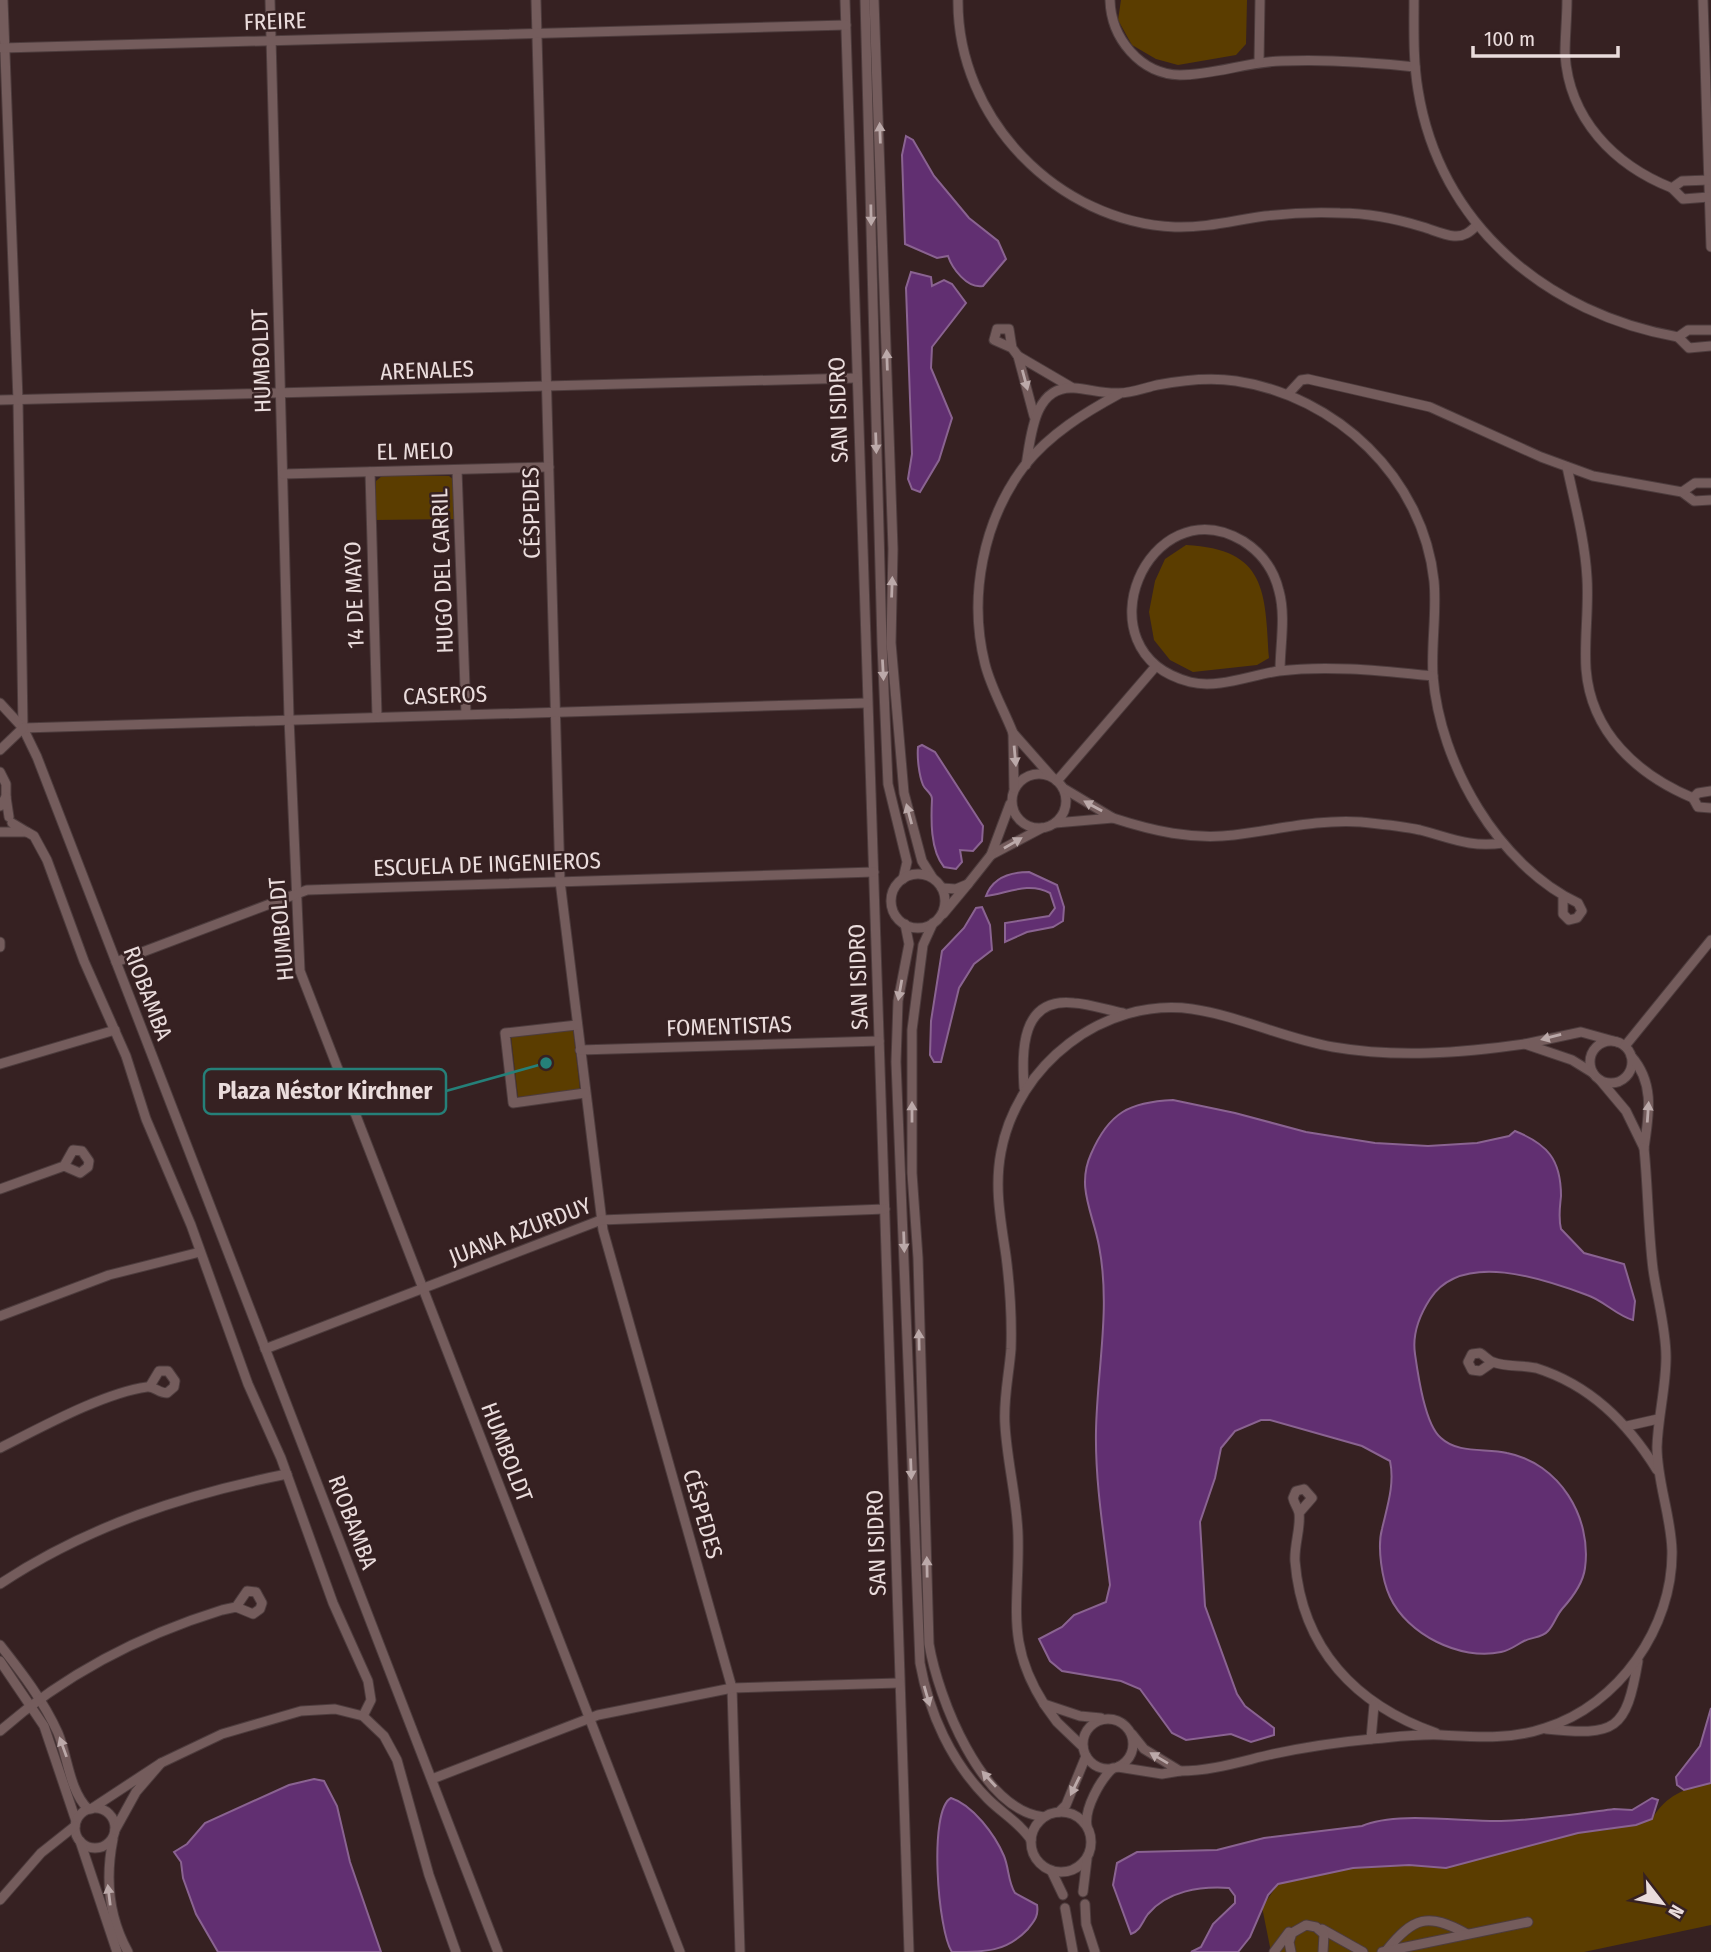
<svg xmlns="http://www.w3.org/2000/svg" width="1711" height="1952" viewBox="0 0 1711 1952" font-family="'Fira Sans Condensed',sans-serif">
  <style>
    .green { fill: #5b3d00 }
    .water { fill: #612f71; stroke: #8a6391; stroke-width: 2 }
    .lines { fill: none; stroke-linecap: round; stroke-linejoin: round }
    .minor-casing { stroke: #4d3c3d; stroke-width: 11 }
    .minor { stroke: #745c5c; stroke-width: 9 }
    .oneway { fill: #bba9a9 }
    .labels { text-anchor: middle; stroke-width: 5; stroke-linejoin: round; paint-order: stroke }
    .street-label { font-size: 23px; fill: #eadcdc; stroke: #362122 }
    .leader { fill: none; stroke: #258079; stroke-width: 2.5 }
    .callout-dot { fill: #258079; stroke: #362122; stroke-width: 2.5 }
    .callout { fill: #362122; stroke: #258079; stroke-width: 2.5 }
    .callout-label { font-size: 24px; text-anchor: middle; font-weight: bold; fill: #eadcdc }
  </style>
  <rect width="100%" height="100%" fill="#362122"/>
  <g class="green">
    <polygon points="1121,0 1247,0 1246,44 1236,55 1178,65 1156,59 1132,45 1118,20"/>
    <polygon points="382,476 449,476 454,480 454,519 375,520 376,481"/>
    <path d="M1186,545C1267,549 1265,592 1269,658L1257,665L1193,672L1170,660L1154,640L1149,612L1155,581L1165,559Z"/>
    <polygon points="573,1029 580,1090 518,1097 511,1036"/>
    <path d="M1711,1783V1925L1584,1952H1271L1262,1907L1278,1884L1353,1868L1409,1865L1446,1868L1578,1833L1607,1830L1652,1819C1666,1795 1685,1788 1711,1783Z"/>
  </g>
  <g class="water">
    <path d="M906,136L913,140L934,176L969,218L998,241L1006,259L983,286C967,289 952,268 948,256L937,258L905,244L902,155Z"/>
    <polygon points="911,272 931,277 932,286 944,280 952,284 966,303 932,347 931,368 952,418 939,460 920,492 912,489 908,479 912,454 906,288"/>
    <path d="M922,745L935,752L983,826L982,841L973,851L960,850L962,862L956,869L944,867C930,850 931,819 932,799C932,793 925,790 923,785C919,775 917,758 918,747Z"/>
    <path d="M1029,872L1057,885L1064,907L1063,921L1053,927L1027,932L1005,942V923L1049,916L1055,908L1050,893C1028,881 1006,894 986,896C993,877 1011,872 1029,872Z"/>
    <polygon points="982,907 990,925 992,950 974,964 959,988 941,1062 934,1062 930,1055 931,1021 942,951 964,928 976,908"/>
    <path d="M1173,1100L1235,1113L1306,1132L1375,1143L1428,1146L1477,1143L1509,1136L1515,1131C1547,1144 1561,1159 1561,1196C1560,1207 1558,1217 1561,1229L1584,1253L1624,1264L1635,1301L1633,1320C1617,1316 1603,1300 1587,1295C1544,1279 1462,1250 1430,1299C1419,1316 1412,1334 1415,1354C1418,1375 1425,1425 1441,1438C1458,1454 1486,1448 1507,1453C1559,1463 1592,1517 1585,1568C1583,1584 1572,1598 1562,1609C1556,1616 1554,1625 1548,1631C1542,1638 1532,1637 1524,1641C1516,1645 1511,1650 1501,1652C1460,1661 1407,1634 1390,1597C1382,1580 1377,1547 1382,1529C1387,1507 1395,1484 1390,1461L1362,1446L1270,1420H1261L1235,1431L1221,1448L1215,1478L1200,1522L1205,1606L1237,1694L1245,1706L1274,1728V1735L1251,1742L1231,1734L1186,1740L1172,1733L1140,1689L1121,1681L1062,1671L1050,1661L1039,1639L1062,1627L1074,1615L1106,1602L1110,1585C1104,1535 1095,1482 1096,1431C1097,1370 1111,1308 1099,1246C1093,1213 1076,1187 1091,1154C1109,1112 1130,1102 1173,1100Z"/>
    <polygon points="1711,1708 1711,1783 1684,1790 1677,1785 1676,1777 1700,1746"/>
    <polygon points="314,1779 324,1781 337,1806 350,1862 381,1952 218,1952 196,1914 183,1878 181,1862 174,1852 187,1844 205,1823 289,1785"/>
    <path d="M951,1798C973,1805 995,1835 1004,1856C1009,1868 1008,1882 1015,1893L1037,1905C1039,1916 1034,1921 1028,1929C1006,1952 986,1952 952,1952C938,1932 928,1810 951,1798Z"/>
    <path d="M1652,1798L1658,1800L1652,1819L1636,1825L1578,1833L1446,1868L1409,1865L1353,1868L1278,1884L1268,1895L1250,1937L1238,1952H1191L1201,1947L1213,1924L1235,1903V1896L1229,1888C1200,1886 1167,1891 1148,1914C1142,1922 1140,1931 1131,1934L1113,1885L1117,1863L1137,1852L1217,1850L1264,1838L1362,1826C1395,1811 1464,1822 1501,1821C1538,1820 1577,1814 1614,1809L1632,1810Z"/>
  </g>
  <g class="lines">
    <g class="minor-casing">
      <g id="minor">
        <polyline points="3,0 18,400 23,728 37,757 498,1952"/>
        <polyline points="270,0 289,718 300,971 680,1952"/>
        <polyline points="536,0 560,881 603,1230 732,1688 740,1952"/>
        <polyline points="845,0 909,1952"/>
        <polyline points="865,0 882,644 888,784 907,862 903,879"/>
        <polyline points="874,0 893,549 891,643 904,793 922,861 932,877"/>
        <path d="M958,0C957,119 1058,222 1175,227C1206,228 1235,220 1265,216C1290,213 1315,212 1340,213C1368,213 1397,219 1423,227C1433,230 1444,235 1454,236C1464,237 1470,232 1477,225"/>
        <path d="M1110,0C1111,38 1140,74 1180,75C1214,75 1247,62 1281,61C1326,59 1370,62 1415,67"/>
        <path d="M1414,0C1414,30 1413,60 1418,90C1440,226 1548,314 1678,337"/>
        <path d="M1567,0C1567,18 1565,36 1565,54C1569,119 1614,165 1672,188"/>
        <polyline points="1703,0 1711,247"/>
        <polyline points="2,48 846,25"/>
        <polyline points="1259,62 1260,0"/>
        <polyline points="1709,180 1682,181 1672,188 1683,199 1709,197"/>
        <polyline points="1711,330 1688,330 1678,337 1689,348 1711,346"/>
        <polyline points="1012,348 1009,329 997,329 994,340 1012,348 1018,356"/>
        <polyline points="1289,393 1301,380 1308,379 1430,407 1541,457 1593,476 1682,492 1694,501 1711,500"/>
        <polyline points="0,400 856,378"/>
        <polyline points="1034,416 1018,356 1071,387"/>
        <path d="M1026,465C1031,438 1033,385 1074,388C1088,389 1101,393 1116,393C1129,394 1144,388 1157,385C1183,380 1210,377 1236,381C1336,396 1423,477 1434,581C1437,612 1431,644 1433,676C1440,764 1498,865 1578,903L1582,911L1577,918L1569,920L1563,914V898"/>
        <path d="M1567,467C1575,504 1585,541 1587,578C1589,608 1584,639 1586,669C1591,733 1638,775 1693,798"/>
        <polyline points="457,470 466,714"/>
        <polyline points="370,472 377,716"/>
        <polyline points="283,474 549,467"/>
        <polyline points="1682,492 1695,483 1711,483"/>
        <path d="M1280,671C1280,646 1286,616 1279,591C1274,570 1262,553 1243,541C1149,485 1076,652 1190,682C1218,689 1251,675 1279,671C1330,665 1382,671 1433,676"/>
        <polyline points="0,703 23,728"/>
        <polyline points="23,728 867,703"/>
        <path d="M1013,733C1004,710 991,688 985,664C968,597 983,520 1025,465C1050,434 1084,413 1119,394"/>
        <polyline points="0,750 23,728"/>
        <polyline points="0,772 6,784 6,797"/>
        <circle cx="1039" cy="801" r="27"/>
        <polyline points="1057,781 1156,666"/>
        <polyline points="1014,788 1013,733 1051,776"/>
        <polyline points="1711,791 1698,793 1693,798 1698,807 1711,808"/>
        <polyline points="1010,804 991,855 1042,828"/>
        <polyline points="0,806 6,797 9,817"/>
        <path d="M1113,818C1153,831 1192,840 1234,835C1277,830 1317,819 1361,822C1380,824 1401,826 1420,830C1451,838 1470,848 1503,843"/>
        <polyline points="1055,823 1113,818 1063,788"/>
        <polyline points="0,832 27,832 12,823"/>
        <polyline points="27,832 34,836 47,860 84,961 126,1056 146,1119 191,1225 248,1384 281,1458 333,1603 368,1681 371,1700 363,1716"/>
        <circle cx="918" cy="901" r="27"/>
        <polyline points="968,884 991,855"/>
        <polyline points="942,888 956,889 968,884 943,914"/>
        <path d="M933,923L923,945L912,1030V1173L918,1258L929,1644C938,1697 981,1810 1044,1817"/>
        <path d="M905,924L909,944L898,1001L896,1062L920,1663C929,1713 951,1762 988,1799C1002,1813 1020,1823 1031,1840"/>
        <polyline points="0,942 0,947"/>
        <polyline points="116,962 307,890 874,872"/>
        <polyline points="577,1025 505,1033 513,1103 585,1093"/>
        <circle cx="1611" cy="1062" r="21"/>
        <polyline points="1625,1046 1711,940"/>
        <polyline points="580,1050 879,1041"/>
        <polyline points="0,1064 115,1030"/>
        <polyline points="1593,1073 1572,1060 1525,1044 1581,1032 1617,1042"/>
        <path d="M1600,1080L1626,1111L1644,1148C1649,1114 1655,1083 1631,1056"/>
        <path d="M1024,1088C1022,1052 1020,997 1074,1003C1090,1004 1107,1010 1123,1013"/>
        <polyline points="0,1189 64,1166 80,1173 88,1167 89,1161 82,1151 73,1150 64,1166"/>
        <polyline points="0,1316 109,1275 200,1252"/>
        <polyline points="265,1349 601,1220 885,1209"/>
        <path d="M1493,1362L1480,1371L1472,1370L1468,1362L1472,1354L1480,1353C1484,1355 1489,1361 1493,1362C1505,1367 1522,1365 1536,1368C1590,1385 1627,1422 1657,1470"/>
        <polyline points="1627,1426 1658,1419"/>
        <path d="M0,1448C40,1428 103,1393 147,1387C154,1386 159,1393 167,1393L174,1387L175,1381L168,1371H159L150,1386"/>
        <path d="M1299,1513L1312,1498L1304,1489L1296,1491L1293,1498C1294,1503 1298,1508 1299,1513C1301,1528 1294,1545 1295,1561C1302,1649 1356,1705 1436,1733"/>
        <path d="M0,1584C87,1526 186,1494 287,1474"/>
        <path d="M0,1645C22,1673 43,1700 58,1733C68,1757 69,1790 88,1809"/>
        <polyline points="0,1661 44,1726 76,1821"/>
        <path d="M1044,1704C1004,1641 1020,1604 1018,1535C1017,1498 1007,1462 1005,1425C1003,1400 1009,1375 1011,1349C1012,1318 1010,1287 1006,1256C1001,1221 994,1188 1001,1152C1017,1065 1103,997 1192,1009C1240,1016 1285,1039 1333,1047C1397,1058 1461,1053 1525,1044"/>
        <circle cx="1108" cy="1744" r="25"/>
        <path d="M1546,1729C1616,1736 1626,1731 1638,1661"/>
        <path d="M0,1731C64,1675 141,1635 222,1610L236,1607L253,1614L260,1609L262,1603L256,1592L247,1591L236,1607"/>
        <polyline points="1371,1739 1374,1705"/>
        <polyline points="1083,1747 1057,1722 1044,1704 1080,1716 1101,1718"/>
        <polyline points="161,1763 222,1734 301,1711 335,1709 363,1716 384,1736 397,1760 429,1875 456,1952"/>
        <polyline points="1118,1767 1162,1774 1180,1771 1144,1749 1132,1734"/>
        <path d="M1180,1771C1212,1771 1242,1761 1273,1754C1306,1747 1339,1742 1372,1739C1395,1737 1418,1734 1441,1735C1477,1737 1510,1740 1545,1728C1619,1705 1673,1627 1672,1551C1671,1515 1657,1482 1657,1447C1658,1416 1666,1388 1666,1357C1666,1328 1657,1298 1653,1269C1648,1228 1648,1188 1644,1148"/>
        <polyline points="432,1779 598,1715 732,1688 899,1683"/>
        <circle cx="95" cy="1828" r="20"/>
        <polyline points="91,1809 161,1763 136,1792 115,1830"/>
        <polyline points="1059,1812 1066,1805 1086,1756"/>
        <circle cx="1061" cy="1842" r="30"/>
        <path d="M1087,1826C1084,1809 1100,1780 1113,1768"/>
        <path d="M113,1839C105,1879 108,1916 128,1952"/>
        <polyline points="80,1841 117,1952"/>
        <polyline points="1051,1870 1063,1895"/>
        <polyline points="1083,1892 1087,1859"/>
        <polyline points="0,1900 41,1853 75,1826"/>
        <polyline points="1085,1904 1086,1924 1095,1952"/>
        <polyline points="1065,1908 1073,1952"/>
        <polyline points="1322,1929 1363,1952"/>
        <path d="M1386,1951C1413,1917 1428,1912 1467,1934"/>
        <polyline points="1274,1952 1289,1932"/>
        <polyline points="1291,1952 1289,1942 1292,1933 1306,1925 1316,1927 1324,1934 1323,1952"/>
        <polyline points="1382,1952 1528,1922"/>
      </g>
    </g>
    <use href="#minor" class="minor"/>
  </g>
  <defs><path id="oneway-solid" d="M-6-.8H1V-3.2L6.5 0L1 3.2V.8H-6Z" transform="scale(1.75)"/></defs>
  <g class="oneway">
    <use href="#oneway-solid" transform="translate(880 133) rotate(-92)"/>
    <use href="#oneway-solid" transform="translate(871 215) rotate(89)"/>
    <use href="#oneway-solid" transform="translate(887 360) rotate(-92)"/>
    <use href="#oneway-solid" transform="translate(1025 380) rotate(75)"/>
    <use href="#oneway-solid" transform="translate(876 443) rotate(88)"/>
    <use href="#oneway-solid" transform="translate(892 587) rotate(-88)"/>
    <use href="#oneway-solid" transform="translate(883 670) rotate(87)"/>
    <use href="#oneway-solid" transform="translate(1015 756) rotate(85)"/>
    <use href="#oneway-solid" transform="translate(1093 806) rotate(-151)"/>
    <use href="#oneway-solid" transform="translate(909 814) rotate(-105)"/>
    <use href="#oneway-solid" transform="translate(1013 843) rotate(-30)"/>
    <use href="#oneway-solid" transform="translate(900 990) rotate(100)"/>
    <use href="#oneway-solid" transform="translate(1551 1037) rotate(165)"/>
    <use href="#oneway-solid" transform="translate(912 1112) rotate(-90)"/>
    <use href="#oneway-solid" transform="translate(1648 1112) rotate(-86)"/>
    <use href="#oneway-solid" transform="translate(904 1242) rotate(88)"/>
    <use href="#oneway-solid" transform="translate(919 1340) rotate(-91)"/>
    <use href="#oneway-solid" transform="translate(911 1469) rotate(88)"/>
    <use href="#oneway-solid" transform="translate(927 1567) rotate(-91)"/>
    <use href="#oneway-solid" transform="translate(927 1696) rotate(74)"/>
    <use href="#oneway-solid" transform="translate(63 1747) rotate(-110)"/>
    <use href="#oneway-solid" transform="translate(1159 1758) rotate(-149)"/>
    <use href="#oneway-solid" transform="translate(989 1779) rotate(-132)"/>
    <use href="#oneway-solid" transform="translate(1075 1786) rotate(116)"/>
    <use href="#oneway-solid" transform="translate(109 1895) rotate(-97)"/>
  </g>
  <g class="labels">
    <g class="street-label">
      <text transform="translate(275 21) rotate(-2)" y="8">FREIRE</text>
      <text transform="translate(261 361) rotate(-92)" y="8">HUMBOLDT</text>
      <text transform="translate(427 370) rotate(-2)" y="8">ARENALES</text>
      <text transform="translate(838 410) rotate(-92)" y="8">SAN ISIDRO</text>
      <text transform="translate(415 451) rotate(-1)" y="8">EL MELO</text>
      <text transform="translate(531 513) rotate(-91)" y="8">CÉSPEDES</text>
      <text transform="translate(442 571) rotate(-92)" y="8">HUGO DEL CARRIL</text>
      <text transform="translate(354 595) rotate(-92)" y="8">14 DE MAYO</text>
      <text transform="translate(445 695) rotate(-2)" y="8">CASEROS</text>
      <text transform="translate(487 864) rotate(-2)" y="8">ESCUELA DE INGENIEROS</text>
      <text transform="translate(281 929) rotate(-95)" y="8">HUMBOLDT</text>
      <text transform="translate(858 977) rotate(-92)" y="8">SAN ISIDRO</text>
      <text transform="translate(148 993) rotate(69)" y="8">RIOBAMBA</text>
      <text transform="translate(729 1026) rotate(-2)" y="8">FOMENTISTAS</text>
      <text transform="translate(520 1231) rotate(-21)" y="8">JUANA AZURDUY</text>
      <text transform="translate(507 1452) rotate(69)" y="8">HUMBOLDT</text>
      <text transform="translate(703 1514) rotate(74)" y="8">CÉSPEDES</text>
      <text transform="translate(353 1522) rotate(69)" y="8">RIOBAMBA</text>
      <text transform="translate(876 1543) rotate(-92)" y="8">SAN ISIDRO</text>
    </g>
  </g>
  <path class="leader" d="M546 1063L446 1091"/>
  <circle class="callout-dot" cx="546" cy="1063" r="7"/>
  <rect class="callout" x="204" y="1069" width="242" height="45" rx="7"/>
  <g class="callout-label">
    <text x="325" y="1099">Plaza Néstor Kirchner</text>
  </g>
  <g transform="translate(1662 1903) rotate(121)" stroke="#362122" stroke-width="5" paint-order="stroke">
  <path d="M0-5L12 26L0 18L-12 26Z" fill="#eadcdc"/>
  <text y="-10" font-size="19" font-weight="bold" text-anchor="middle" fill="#eadcdc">N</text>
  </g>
  <path d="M1473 46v10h145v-10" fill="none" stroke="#eadcdc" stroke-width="3.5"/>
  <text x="1484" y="46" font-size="21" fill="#eadcdc" stroke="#362122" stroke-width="5" paint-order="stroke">100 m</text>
</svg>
